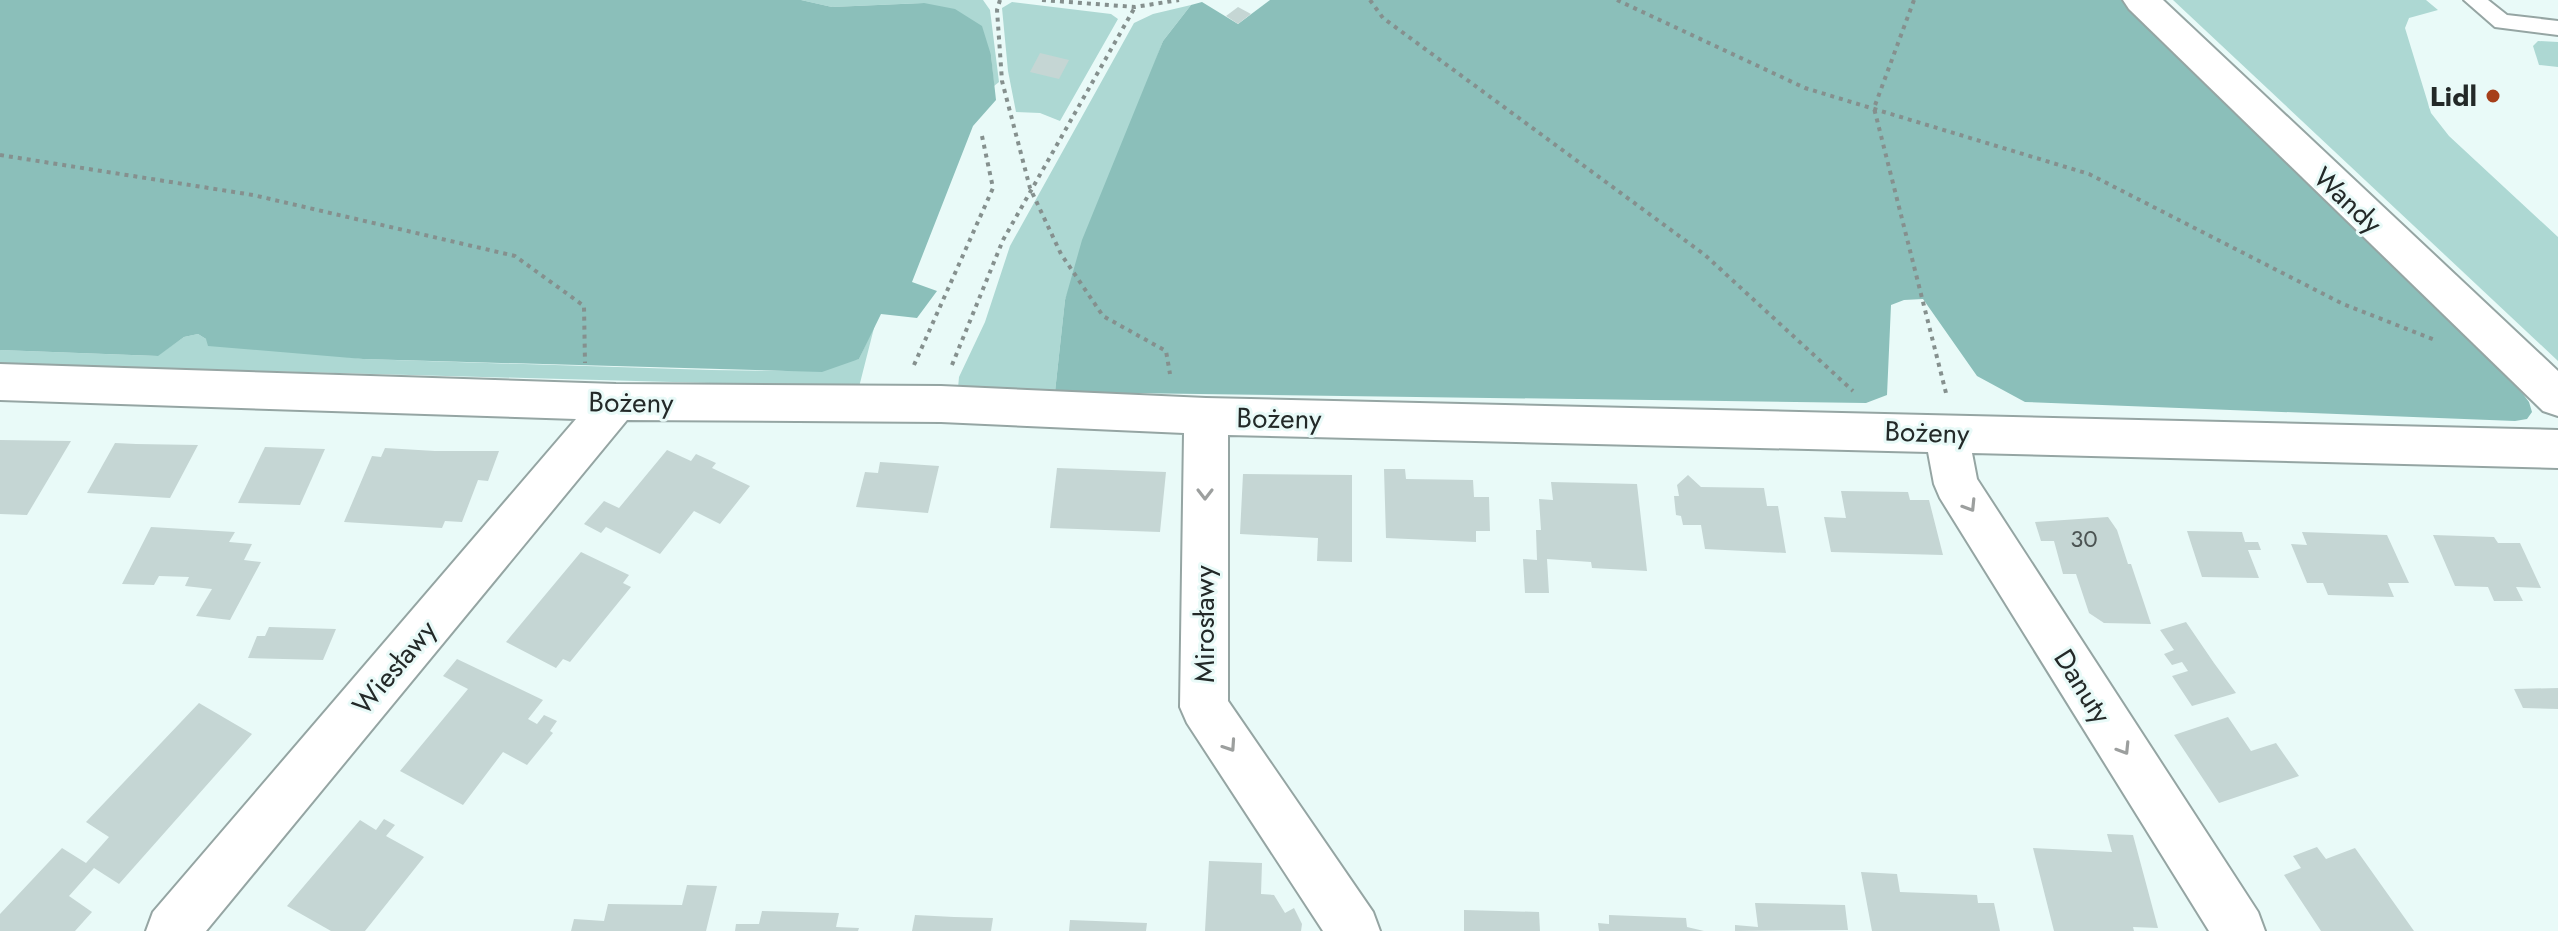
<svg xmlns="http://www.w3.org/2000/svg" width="2558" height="931" viewBox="0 0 2558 931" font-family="Jost,sans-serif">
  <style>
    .green { fill: #add8d3 }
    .forest { fill: #8bbfba }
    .building { fill: #c5d6d4 }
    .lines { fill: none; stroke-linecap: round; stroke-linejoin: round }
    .service-casing { stroke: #95a5a3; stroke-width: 4 }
    .minor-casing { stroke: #95a5a3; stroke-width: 4 }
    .path { stroke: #85908e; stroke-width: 4; stroke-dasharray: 4 5; stroke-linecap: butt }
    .service { fill: #fff; fill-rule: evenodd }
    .minor { fill: #fff; fill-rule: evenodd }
    .oneway { stroke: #9c9f9e }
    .poi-dot { fill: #a63f1a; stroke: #e9faf8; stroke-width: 3 }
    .labels { text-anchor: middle; stroke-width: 6; stroke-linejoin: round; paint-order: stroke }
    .number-label { font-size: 24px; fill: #4c5453 }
    .poi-label { font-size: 28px; font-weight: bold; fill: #232928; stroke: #e9faf8; text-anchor: end }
    .street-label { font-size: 28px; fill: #232928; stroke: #e9faf8 }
  </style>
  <rect width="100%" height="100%" fill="#e9faf8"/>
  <g class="green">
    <polygon points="801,0 983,0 990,10 999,82 994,86 991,55 923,3 832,7"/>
    <polygon points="2173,0 2426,0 2438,10 2409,18 2405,28 2431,113 2449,136 2558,237 2558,361"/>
    <polygon points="1012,2 1111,14 1118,19 1060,121 1040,113 1016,112 1008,71 1002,8"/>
    <polygon points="1191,5 1163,41 1065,300 1055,392 958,388 959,377 985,322 1010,246 1134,23 1153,14"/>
    <polygon points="2538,41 2558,42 2558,67 2539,65 2533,46"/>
    <polygon points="875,324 859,387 0,364 0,350 157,356 184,337 198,334 206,339 363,359 711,370 783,371 859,359"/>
  </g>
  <g class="forest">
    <polygon points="0,0 801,0 832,7 924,3 955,9 982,26 991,55 996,100 973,126 912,282 937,291 917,318 881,314 859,359 822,372 363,359 208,346 206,339 198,334 184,337 158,356 0,350"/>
    <polygon points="1270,0 2128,0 2523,394 2529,402 2532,412 2527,419 2515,421 2025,402 1977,376 1923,299 1904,300 1891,305 1887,395 1866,403 1055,392 1065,300 1082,240 1163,41 1191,5 1202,2 1238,24"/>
  </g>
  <g class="building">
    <polygon points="1238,7 1251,14 1238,24 1226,16"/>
    <polygon points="1040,53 1069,60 1059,79 1030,72"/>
    <polygon points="0,440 71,441 27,515 0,514"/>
    <polygon points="115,443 136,444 198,445 170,498 87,493"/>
    <polygon points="265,447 325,449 300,505 238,503"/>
    <polygon points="385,448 435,451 499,451 488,481 478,480 462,522 445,521 442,528 344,522 372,456 381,457"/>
    <polygon points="667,450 691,461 696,454 716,463 712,468 750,486 720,524 694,511 660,554 606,527 601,533 584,524 604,501 619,508"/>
    <polygon points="880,462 939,466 928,513 856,507 865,472 878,473"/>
    <polygon points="1057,468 1166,472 1160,532 1050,528"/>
    <polygon points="1384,469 1405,469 1406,479 1473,480 1474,497 1489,497 1490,531 1476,531 1476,542 1386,538"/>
    <polygon points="1243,474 1352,475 1352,562 1317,561 1318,538 1240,534"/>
    <polygon points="1688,475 1701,487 1764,488 1767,506 1778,506 1786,553 1705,549 1701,525 1683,525 1681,516 1676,515 1674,496 1679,496 1677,485"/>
    <polygon points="1551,482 1637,484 1647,571 1592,568 1591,562 1547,559 1549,593 1525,593 1523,559 1537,560 1536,530 1541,530 1539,499 1553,500"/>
    <polygon points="1841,491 1908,492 1910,500 1929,500 1943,555 1831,552 1824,517 1846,518"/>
    <polygon points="2108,517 2117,530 2128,564 2131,564 2151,624 2104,623 2089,613 2076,574 2063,574 2054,541 2041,541 2035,522"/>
    <polygon points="151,527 235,532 229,542 252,544 244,560 261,562 230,620 196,616 212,589 185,586 189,577 159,576 154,585 122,584"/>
    <polygon points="2187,531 2242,532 2245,542 2258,542 2261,550 2248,550 2259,578 2202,577"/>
    <polygon points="2302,532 2387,535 2409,583 2388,583 2394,597 2328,595 2323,583 2307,583 2291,544 2307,545"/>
    <polygon points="2433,535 2494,537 2498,543 2520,543 2541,588 2516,587 2523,601 2494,601 2488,587 2455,586"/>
    <polygon points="581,552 629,575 623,583 631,587 570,662 563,659 556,668 506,642"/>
    <polygon points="2186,622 2214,663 2236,693 2192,706 2172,676 2188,671 2182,662 2172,665 2164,654 2174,650 2160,630"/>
    <polygon points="269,627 336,629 323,660 248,658 257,636 265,636"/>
    <polygon points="457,659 543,700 528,719 537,724 544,715 557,721 550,731 553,733 527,765 503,752 463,805 400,771 468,689 443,676"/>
    <polygon points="2558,688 2558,709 2523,708 2514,689"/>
    <polygon points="199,703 252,734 119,884 94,868 69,896 92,912 75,931 0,931 0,914 62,848 86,863 109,837 86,822"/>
    <polygon points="2228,717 2251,751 2276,743 2299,776 2219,803 2174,735"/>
    <polygon points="384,819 395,825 386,836 424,857 365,931 331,931 287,906 360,820 376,830"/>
    <polygon points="2107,834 2133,835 2158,928 2133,927 2134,931 2054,931 2033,848 2112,852"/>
    <polygon points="2317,847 2326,859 2355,848 2414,931 2321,931 2284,875 2301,868 2293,856"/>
    <polygon points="1209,861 1262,863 1261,894 1274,895 1285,913 1294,908 1302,924 1301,931 1205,931"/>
    <polygon points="1861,872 1897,874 1900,892 1977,895 1978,903 1994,903 2000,931 1872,931"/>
    <polygon points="687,885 717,886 706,931 571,931 574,919 604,921 608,904 682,905"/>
    <polygon points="1755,903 1845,905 1848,930 1735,931 1735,925 1758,927"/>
    <polygon points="1464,910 1539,912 1540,931 1464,931"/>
    <polygon points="762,911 839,913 836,927 859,928 858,931 735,931 736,924 759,924"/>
    <polygon points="915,915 954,917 993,918 991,931 912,931"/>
    <polygon points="1609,915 1686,918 1687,927 1704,931 1599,931 1598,923 1609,924"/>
    <polygon points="1070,920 1147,923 1146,931 1069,931"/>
  </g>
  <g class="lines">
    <g class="service-casing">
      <polygon id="service" points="2464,0 2488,0 2507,15 2558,21 2558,35 2495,27"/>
    </g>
    <g class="minor-casing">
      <g id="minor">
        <polygon points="2123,0 2163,0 2558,371 2558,416 2543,411 2129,9"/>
        <polygon points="0,364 616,384 941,386 1206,398 2558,430 2558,468 1972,453 1977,479 2258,912 2265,931 2209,931 1940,498 1934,484 1928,452 1228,435 1228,701 1373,912 1380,931 1323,931 1187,723 1180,707 1184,433 941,422 627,420 206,931 146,931 153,912 576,419 0,400"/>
      </g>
    </g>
    <g class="path">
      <polyline points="1000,0 997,10 1002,81 1030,188 1061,254 1103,316 1166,351 1170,374"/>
      <polyline points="1042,0 1135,7 1179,0"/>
      <polyline points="1370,0 1383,18 1705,255 1853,391"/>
      <polyline points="1617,0 1805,88 2089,174 2343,304 2435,340"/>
      <polyline points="1914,0 1874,108 1946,393"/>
      <polyline points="0,155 253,195 515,256 584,306 585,363"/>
      <polyline points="914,365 993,188 982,136"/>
      <polyline points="952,365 1003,240 1135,7"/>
    </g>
    <use href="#service" class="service"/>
    <use href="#minor" class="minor"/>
  </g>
  <defs><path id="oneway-chevron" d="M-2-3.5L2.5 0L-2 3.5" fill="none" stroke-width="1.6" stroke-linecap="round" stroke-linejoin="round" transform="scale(2)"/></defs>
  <g class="oneway">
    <use href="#oneway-chevron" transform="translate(1205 494) rotate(90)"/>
    <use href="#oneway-chevron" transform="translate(1970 506) rotate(58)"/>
    <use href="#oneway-chevron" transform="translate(1230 746) rotate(56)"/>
    <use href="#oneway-chevron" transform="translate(2124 749) rotate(58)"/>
  </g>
  <circle class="poi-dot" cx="2493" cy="96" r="8"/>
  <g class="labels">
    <g class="number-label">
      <text x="2084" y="547">30</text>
    </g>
    <g class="poi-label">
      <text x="2477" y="106">Lidl</text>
    </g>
    <g class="street-label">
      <text transform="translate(2348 200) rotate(43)" y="10">Wandy</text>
      <text transform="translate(631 402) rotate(1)" y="10">Bożeny</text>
      <text transform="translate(1279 418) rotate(1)" y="10">Bożeny</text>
      <text transform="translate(1927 432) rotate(2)" y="10">Bożeny</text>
      <text transform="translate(1204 624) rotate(-90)" y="10">Mirosławy</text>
      <text transform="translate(394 667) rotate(-50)" y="10">Wiesławy</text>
      <text transform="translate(2083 686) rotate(58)" y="10">Danuty</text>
    </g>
  </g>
</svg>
